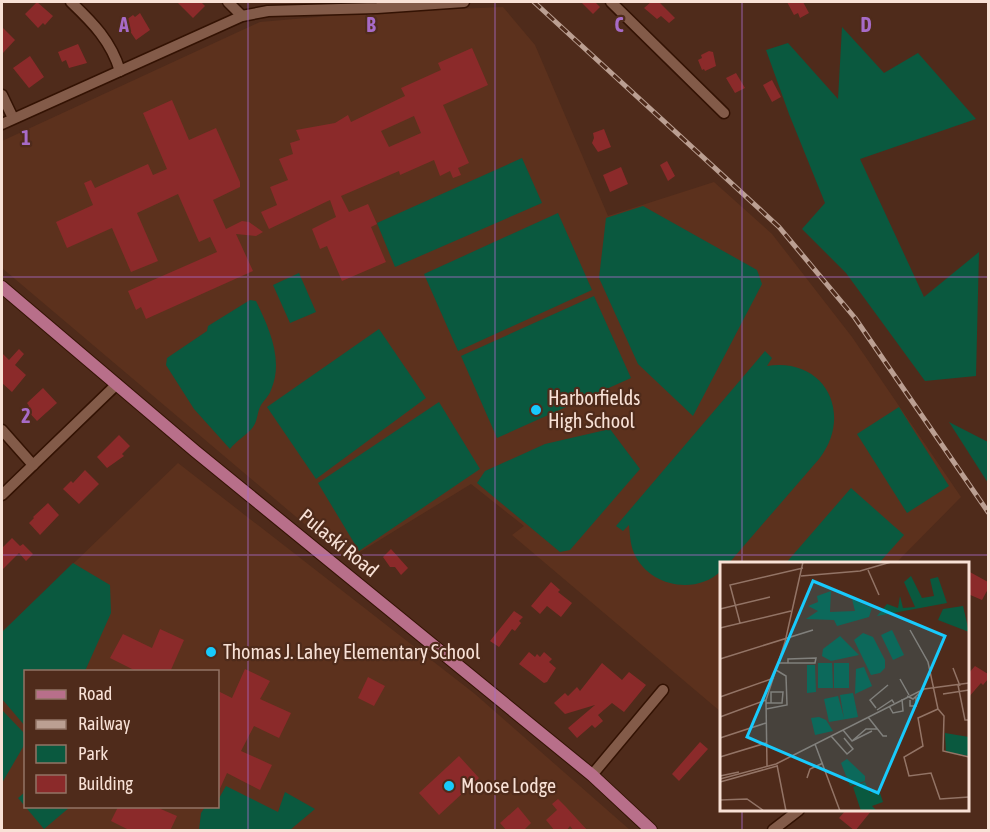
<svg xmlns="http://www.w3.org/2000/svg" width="990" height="832" viewBox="0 0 990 832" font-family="'Asap Condensed',sans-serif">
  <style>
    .built { fill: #5c311d; fill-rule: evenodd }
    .green { fill: #0a593f }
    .building { fill: #8b2a2a; fill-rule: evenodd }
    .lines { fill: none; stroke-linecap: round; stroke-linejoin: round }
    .minor-casing { stroke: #331203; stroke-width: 13 }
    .major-casing { stroke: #331203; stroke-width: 14 }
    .minor { stroke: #835b49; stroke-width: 10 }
    .major { stroke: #b86f8a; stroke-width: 12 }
    .rail-casing { stroke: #bb9f92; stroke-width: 5 }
    .rail { stroke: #4f2b1b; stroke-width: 3; stroke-dasharray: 9; stroke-linecap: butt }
    .grid { fill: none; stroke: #a76bc7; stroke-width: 1.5; stroke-opacity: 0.55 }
    .poi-dot { fill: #18cafc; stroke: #4f2b1b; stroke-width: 2 }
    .labels { text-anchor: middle; stroke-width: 4.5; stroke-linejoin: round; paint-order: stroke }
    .poi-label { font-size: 20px; fill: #f8e1d6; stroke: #4f2b1b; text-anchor: start }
    .street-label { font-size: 20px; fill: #f8e1d6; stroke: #4f2b1b }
    .inset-road { fill: none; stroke: #937466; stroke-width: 1.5 }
    .view { fill: #18cafc; fill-opacity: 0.15; stroke: #18cafc; stroke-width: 3 }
    .inset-edge { fill: none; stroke: #f8e1d6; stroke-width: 3 }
    .grid-label { font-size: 20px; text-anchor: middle; font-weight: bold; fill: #a76bc7; stroke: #4f2b1b; stroke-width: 4.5; stroke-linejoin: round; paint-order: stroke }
  </style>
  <rect width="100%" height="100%" fill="#4f2b1b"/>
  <g class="built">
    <polygon points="503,7 535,45 608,216 714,182 772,234 852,337 961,497 896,563 722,564 721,712 512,535 524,526 471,484 347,560 2,268 2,141 260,22 364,13"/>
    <path d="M178,463L475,694L630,830H2V632ZM26,672H218V806H26Z"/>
  </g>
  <g class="green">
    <polygon points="842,27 884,73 918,53 976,119 860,159 924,297 979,252 976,376 925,381 846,273 802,229 825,203 789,114 766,50 788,43 838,99"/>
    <polygon points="522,158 542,203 395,267 377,223"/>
    <polygon points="643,206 757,270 762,284 693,416 638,364 599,278 606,218"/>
    <polygon points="558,213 592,290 458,351 424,274"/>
    <polygon points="299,273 316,312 290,323 273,285"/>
    <polygon points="594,296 631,378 497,438 461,356"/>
    <path d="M250,300L256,301C269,328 284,360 271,390C269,396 264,400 261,405C257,412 258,420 253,427C248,434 236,441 230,449L194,409L166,365L167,358L207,331L208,326Z"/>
    <polygon points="379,329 426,398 316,479 267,407"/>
    <path d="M765,351L772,358L767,366C825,357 854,414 819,459L729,563L722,564L721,571C695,596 648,586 634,553C630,544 630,534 629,525L623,531L616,526Z"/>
    <polygon points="439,402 480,469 359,551 318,483"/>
    <polygon points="899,407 949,486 907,513 857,434"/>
    <polygon points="949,422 988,442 988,483"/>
    <polygon points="610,429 640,469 570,550 560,552 477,483 485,471 545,444"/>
    <polygon points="851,488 904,535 879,563 786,563"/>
    <polygon points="73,563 110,585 111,613 85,671 26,672 25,726 2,699 2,632"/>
    <polygon points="2,710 25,734 26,742 2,783"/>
    <polygon points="226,786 278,812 285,792 315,809 290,830 199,830 201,813 205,807 218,806 218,800"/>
    <polygon points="25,792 26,806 70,807 44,829 18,798"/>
  </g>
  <g class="building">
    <polygon points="37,2 53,16 45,25 43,23 38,28 25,14"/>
    <polygon points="177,2 201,2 205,6 193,18"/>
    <polygon points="581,2 595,2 600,7 593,14"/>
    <polygon points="651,2 659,2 675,18 669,23 661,16 657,19 644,8"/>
    <polygon points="787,2 803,2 809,13 800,18 798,13 794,15"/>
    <polygon points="140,13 150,30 136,40 125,24 127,22 126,20 133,15 135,17"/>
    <polygon points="2,27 15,40 2,54"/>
    <polygon points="78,44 87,63 69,68 66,60 62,62 58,52"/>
    <path d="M472,48L488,85L443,105L469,163L458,168L461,175L453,178L450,171L440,176L434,160L400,175L399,171L341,196L349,212L368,204L377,224L371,227L386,262L342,281L327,246L320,249L312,229L336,217L330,200L269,229L261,212L277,205L270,187L288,180L279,159L293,154L290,143L300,140L296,130L335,123L348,115L351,122L405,96L401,88L441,70L438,63ZM414,116L421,133L389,147L381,131Z"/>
    <polygon points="709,51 713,52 716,66 705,71 704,69 702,70 698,60 702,58 701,55"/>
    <polygon points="30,56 44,77 29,88 13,68"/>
    <polygon points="736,73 745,88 735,93 726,78"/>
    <polygon points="772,80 781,97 772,102 763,85"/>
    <polygon points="172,100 189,140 216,128 240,182 240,187 213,200 226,229 242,221 249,222 263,232 256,236 236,234 253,271 146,319 141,307 136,310 128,291 217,252 210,237 199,242 178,194 137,213 158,261 131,272 112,228 67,248 56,222 93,205 84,183 91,180 95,188 148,164 153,175 167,169 143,113"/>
    <polygon points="604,129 611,147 598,152 592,143 594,138 593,133"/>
    <polygon points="667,161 675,176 668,181 660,165"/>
    <polygon points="621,167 628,184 610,192 603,175"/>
    <polygon points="19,349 24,354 15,365 26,375 12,392 2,383 2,353 9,360"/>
    <polygon points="43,388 57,403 37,421 26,409 29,406 27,403"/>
    <polygon points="119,435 130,446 122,454 124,456 107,468 97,457"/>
    <polygon points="85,470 99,484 79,504 63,489 71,481 73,483"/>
    <polygon points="48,503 59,515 40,535 29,523 34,518 33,517"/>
    <polygon points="12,538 20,546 23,544 33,554 26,561 19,553 2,570 2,548"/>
    <polygon points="391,549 408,568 401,575 395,567 390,567 383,557"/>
    <polygon points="968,571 988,582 988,589 982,600 968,594"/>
    <polygon points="551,582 560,590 558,592 572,603 561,617 547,606 540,614 531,606"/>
    <polygon points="514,611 523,617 519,621 521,623 515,631 512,629 499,647 490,641"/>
    <polygon points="160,629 184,640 170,672 138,672 110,658 123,634 152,648"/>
    <polygon points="529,652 535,657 537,654 540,657 544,652 552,659 549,662 556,668 547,682 544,683 519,664"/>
    <polygon points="602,663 622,680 629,672 646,685 624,712 612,703 598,715 603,721 595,728 592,725 577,738 568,728 595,705 565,714 554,703 565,693 568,696 577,687 580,691"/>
    <polygon points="975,666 988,674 988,679 983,685 981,683 968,698 968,674"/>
    <polygon points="245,669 270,681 260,699 291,713 279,738 254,726 241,751 272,765 260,790 227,773 218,793 218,691 232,698"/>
    <polygon points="368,677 385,686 374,706 358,698"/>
    <polygon points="700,742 708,749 679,781 672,774"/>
    <polygon points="459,756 479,778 439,815 419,793"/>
    <polygon points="558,799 566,807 588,831 574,831 570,826 566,831 555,831 546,820 557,810 552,804"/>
    <polygon points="118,807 156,807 177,816 170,831 131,831 111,821"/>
    <polygon points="518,807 531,823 523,831 507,831 500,823"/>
    <polygon points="846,810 872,810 855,831 839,818"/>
  </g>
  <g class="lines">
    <g class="minor-casing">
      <g id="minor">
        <path d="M71,2C93,23 111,41 120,71"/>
        <polyline points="228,2 242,16"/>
        <polyline points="611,2 724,113"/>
        <polyline points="2,95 13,118"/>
        <polyline points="2,124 242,16 268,11 377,8 464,2"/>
        <polyline points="2,430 33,465"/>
        <polyline points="2,495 117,384"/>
        <polyline points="592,775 663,690"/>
        <polyline points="773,830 799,810"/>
      </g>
    </g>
    <g class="major-casing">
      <polyline id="major" points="2,287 195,451 592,775 651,830"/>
    </g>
    <use href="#minor" class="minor"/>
    <use href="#major" class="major"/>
    <g class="rail-casing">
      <polyline id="rail" points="534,2 779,227 855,318 988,512"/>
    </g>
    <use href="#rail" class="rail"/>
  </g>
  <path class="grid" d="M248,2V830M495,2V830M742,2V564M2,277H988M2,555H988M742,810V830"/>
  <g class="poi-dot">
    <circle cx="536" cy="410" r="6"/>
    <circle cx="211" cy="652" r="6"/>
    <circle cx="449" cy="786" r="6"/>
  </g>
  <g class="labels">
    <g class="poi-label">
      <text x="548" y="405">Harborfields<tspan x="548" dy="23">High School</tspan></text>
      <text x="223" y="659">Thomas J. Lahey Elementary School</text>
      <text x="461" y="793">Moose Lodge</text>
    </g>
    <g class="street-label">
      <text transform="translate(339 543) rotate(39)" y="7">Pulaski Road</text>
    </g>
  </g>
  <g transform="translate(720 562)">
    <rect width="249" height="249" fill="#4f2b1b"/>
    <path d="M191,14L202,36L214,34L210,17L218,15L227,41L157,54L167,42L178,46L180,34L183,46L195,45L184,20ZM111,29L110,50L135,49L132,37L152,46L149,55L117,64L114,58L86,57L98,49L88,44L98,40L97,34ZM243,44L249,70L218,58L223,47ZM172,68L184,93L173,98L161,73ZM143,71L153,75L165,98V106L160,111L151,113L134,78ZM120,74L139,93L111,99L102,94L103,87ZM98,101H112L113,126H98ZM114,101H129V126H114ZM87,103H95L96,130L87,131ZM144,105L152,124L135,132L136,107ZM133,131L138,155L109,160L104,137L118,134L124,156L120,133ZM99,155L106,158L113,169L95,173L91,156ZM225,171L249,175V194L226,190ZM127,197L145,214V219L130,224L121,201ZM145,220L150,231L159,228L163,240L152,244L157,249H141L133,225Z" fill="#0a593f"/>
    <path class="inset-road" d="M148,8L159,33M81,14L140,9L171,0M0,47L50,35M20,61L10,23L83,6M0,66L71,49M190,68L208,100L218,147M0,97L93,68M59,101H95L96,96L68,97V101M233,106L240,124M180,117L189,133M238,123L245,158H249M223,132L249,128M187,134L193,137L204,127M0,135L54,116M190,138V144H196V135M46,141H62L63,130H51V141M169,144L173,151L183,149L182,137M156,146L150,138L168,123M46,147L67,143L66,114L56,108M157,148L172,138L174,141M0,155L46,138M148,155L163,174H167M123,168L132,179L146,167H157M111,174L127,192L133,187L124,176M0,176L46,161M132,179L152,169M95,182L120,249M0,195L46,181M249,195L223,189L224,154L218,147L198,156L203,184L184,195L189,214L211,211L220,237L249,235M57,203L66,249M47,204L46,138L65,80L83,0M0,214L19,210M87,216L90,207L103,201M0,217L56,202L204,127L249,121M0,220L57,204M0,238L27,237L44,249"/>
    <path class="view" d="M93,19L225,74L158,231L27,175Z"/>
    <rect width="249" height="249" class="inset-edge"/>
  </g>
  <g class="grid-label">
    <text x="124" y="32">A</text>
    <text x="371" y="32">B</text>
    <text x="619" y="32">C</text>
    <text x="866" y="32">D</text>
    <text x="26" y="145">1</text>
    <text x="26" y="423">2</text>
  </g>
  <rect width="990" height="832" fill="none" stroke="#f8e1d6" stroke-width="6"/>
  <rect x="24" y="670" width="195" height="138" fill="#4f2b1b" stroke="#937466" stroke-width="1.5"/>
  <rect x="36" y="690" width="30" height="9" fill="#b86f8a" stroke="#937466" stroke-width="1.5"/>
  <text x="78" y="700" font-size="18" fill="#f8e1d6">Road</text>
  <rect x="36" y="720" width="30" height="9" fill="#bb9f92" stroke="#937466" stroke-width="1.5"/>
  <text x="78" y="730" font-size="18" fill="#f8e1d6">Railway</text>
  <rect x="36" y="745" width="30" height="18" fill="#0a593f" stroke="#937466" stroke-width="1.5"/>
  <text x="78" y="760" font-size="18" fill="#f8e1d6">Park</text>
  <rect x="36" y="775" width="30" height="18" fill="#8b2a2a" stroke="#937466" stroke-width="1.5"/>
  <text x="78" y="790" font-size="18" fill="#f8e1d6">Building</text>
</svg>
